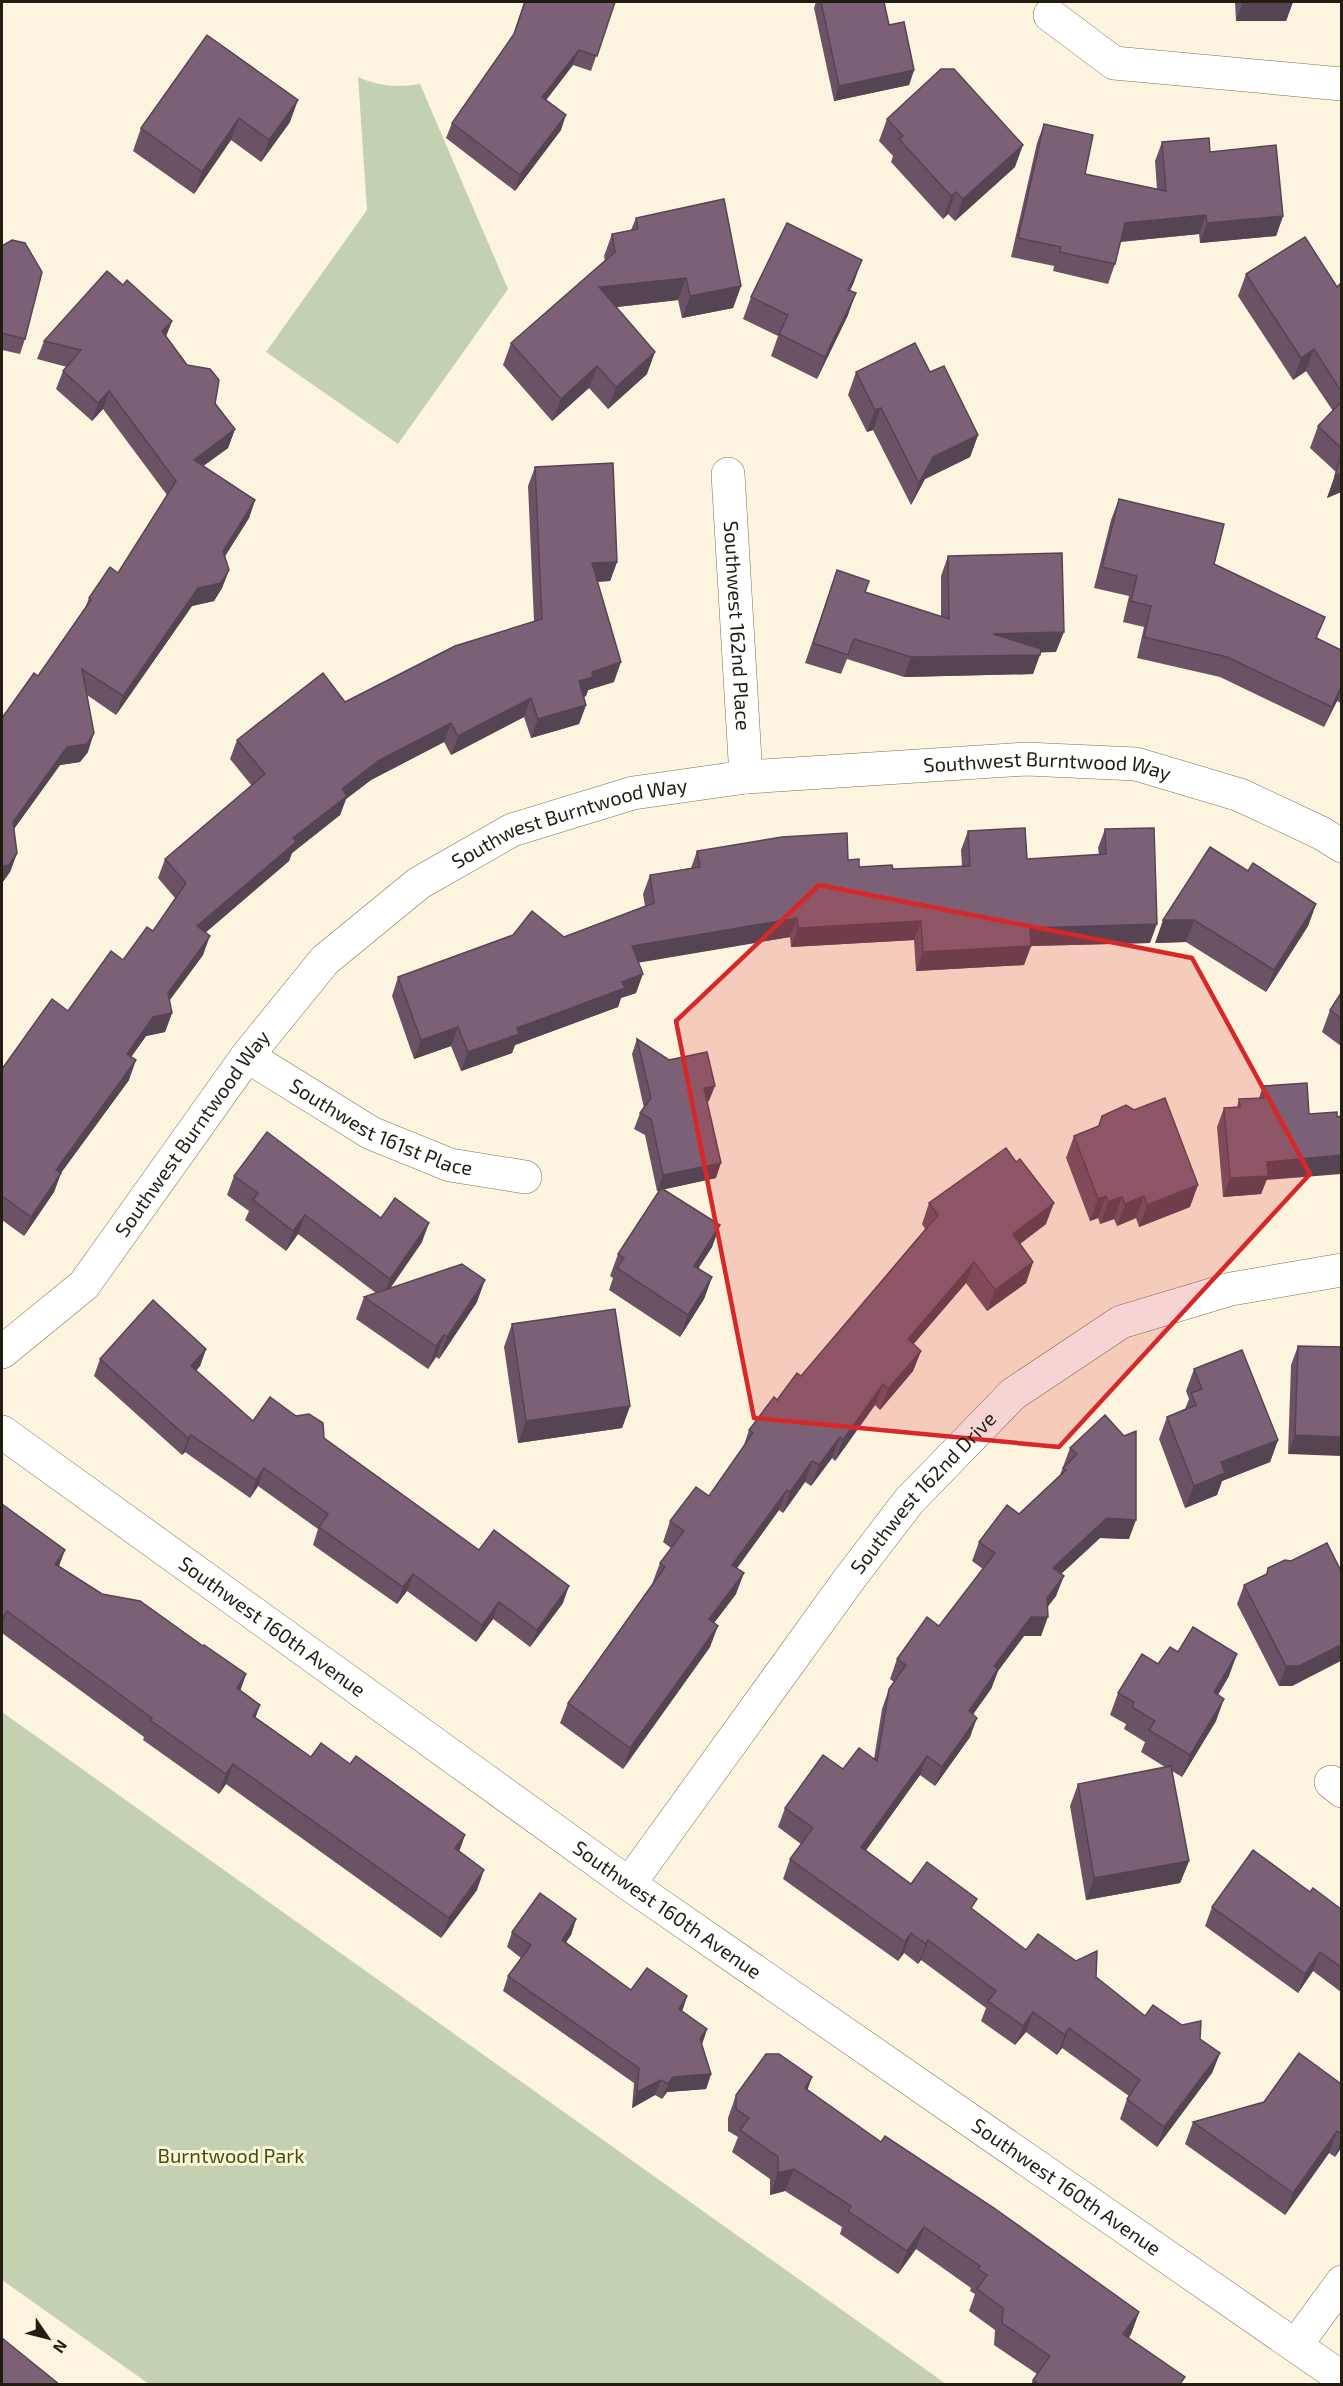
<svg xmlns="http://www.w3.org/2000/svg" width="1343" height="2386" viewBox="0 0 1343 2386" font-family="'Exo 2',sans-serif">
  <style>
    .green { fill: #c4d1b0 }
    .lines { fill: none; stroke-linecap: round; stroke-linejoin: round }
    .street-casing { stroke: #7e7052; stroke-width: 34 }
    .street { stroke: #fff; stroke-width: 33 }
    .wall { fill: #6b5365 }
    .shaded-wall { fill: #574453 }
    .building { fill: #7c6176; stroke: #574453; stroke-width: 1.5 }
    .marked { fill: #d62828; fill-opacity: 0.2; stroke: #d62828; stroke-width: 4.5; stroke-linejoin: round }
    .labels { text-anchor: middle; stroke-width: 6; stroke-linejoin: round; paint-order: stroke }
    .street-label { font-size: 20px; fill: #231d11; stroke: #fdf4e0 }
    .park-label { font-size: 20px; fill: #3e5302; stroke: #fdf4e0 }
  </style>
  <rect width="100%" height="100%" fill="#fdf4e0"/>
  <g class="green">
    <path d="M358,77C379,86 397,88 420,84L508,289L398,444L266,352L367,210Z"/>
    <polygon points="2,1712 946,2384 149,2384 2,2280"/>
  </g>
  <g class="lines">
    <g class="street-casing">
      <g id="street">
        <polyline points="1050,15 1114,63 1342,84"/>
        <path id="s1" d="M728,474L746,777"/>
        <path id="s2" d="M247,1056L371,1133L450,1165L525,1177"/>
        <path id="s3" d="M2,1352L84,1285L247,1056L325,960L419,883L512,830L633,793L746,777L1026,759L1136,764L1240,795L1321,833L1342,846"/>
        <path id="s4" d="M2,1432L629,1884L1342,2378"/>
        <polyline points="1331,1782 1342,1791"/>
        <path id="s5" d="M629,1884L850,1578L909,1501L1013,1394L1121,1322L1231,1289L1342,1270"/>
        <polyline points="1296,2345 1342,2282"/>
      </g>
    </g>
    <use href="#street" class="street"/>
  </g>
  <g class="wall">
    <polygon points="524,2 615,2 591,71 573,65 546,100 561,130 515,191 446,138 452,123 513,36"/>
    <polygon points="816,2 884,2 889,25 914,70 909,85 834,101 814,8"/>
    <polygon points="1235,2 1293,2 1286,21 1236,21"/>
    <polygon points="207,35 290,122 261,162 231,140 194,194 133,151 141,128"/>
    <polygon points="887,119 1015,167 955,221 948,214 943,219 891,162 893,156 879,141"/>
    <polygon points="1044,124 1085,174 1157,189 1155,161 1162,142 1210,152 1283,216 1276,236 1200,243 1199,234 1120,242 1115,264 1108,284 1053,271 1054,266 1011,257 1037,143"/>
    <polygon points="636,218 741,286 733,308 682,318 678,300 616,307 647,374 608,409 589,388 552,421 503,365 511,343 605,261 604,256 612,234 631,230"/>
    <polygon points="2,246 25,339 20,354 2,350"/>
    <polygon points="1246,274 1337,287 1341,283 1341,492 1327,498 1336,472 1310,448 1318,426 1333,411 1306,371 1293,380 1238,296"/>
    <polygon points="854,282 850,290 848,315 817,379 771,356 778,336 743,319 751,297"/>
    <polygon points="123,285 172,321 166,336 235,429 228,448 203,466 255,500 249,518 225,556 229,570 222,588 214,601 192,606 116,715 87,695 88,752 80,762 60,765 14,829 17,853 10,872 2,883 38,676 85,608 89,598 118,573 167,495 103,409 92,421 56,389 63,371 67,367 37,359 44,341"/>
    <polygon points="856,372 930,372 978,435 970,457 925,479 911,505 873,430 867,432 848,395"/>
    <polygon points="535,467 617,562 610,581 597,582 614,682 588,690 586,696 584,697 586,705 579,724 531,738 524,717 451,755 444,742 371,780 346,799 340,815 292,853 289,861 206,932 203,955 169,1001 172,1013 165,1032 146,1036 131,1057 129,1080 61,1173 54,1192 24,1236 2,1220 2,1069 68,1011 123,960 153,931 175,898 158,878 165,859 252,786 230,759 237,740 345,702 534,621 528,486"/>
    <polygon points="1119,499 1214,564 1318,638 1341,650 1341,703 1337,701 1324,727 1220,677 1137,658 1144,627 1123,622 1129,596 1094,588 1111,520"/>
    <polygon points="948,556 1056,652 1040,652 1033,674 904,677 847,659 841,674 805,663 837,570 865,592 941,617 941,576"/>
    <polygon points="1105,829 1150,943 1031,946 1024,965 916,971 914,940 791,947 790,937 638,962 636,993 621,998 618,1007 515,1045 512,1053 461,1071 451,1046 414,1059 392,996 398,977 564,937 645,906 643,894 650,875 691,868 697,851 848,860 859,867 893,869 962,866 961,850 968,831 1027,859 1099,855 1098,848"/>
    <polygon points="1248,871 1316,904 1308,926 1266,992 1186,942 1155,943"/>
    <polygon points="1341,993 1341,1046 1322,1032 1330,1010"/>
    <polygon points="637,1039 709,1101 707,1102 716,1178 664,1189 720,1225 712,1247 698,1268 712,1277 704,1299 680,1337 609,1290 613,1278 610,1276 618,1254 660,1190 657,1191 645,1135 634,1129 640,1113 644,1108 632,1054"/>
    <polygon points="1307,1083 1261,1194 1223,1197 1217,1127 1224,1108 1237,1107 1239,1099 1259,1098 1263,1086"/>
    <polygon points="1102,1116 1190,1207 1139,1227 1136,1218 1117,1226 1114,1219 1100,1224 1098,1218 1090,1221 1066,1158 1074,1136 1098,1126"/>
    <polygon points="234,1176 381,1218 422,1242 390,1288 477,1302 439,1359 436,1357 428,1369 356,1319 364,1297 376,1293 298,1234 286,1251 245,1220 249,1211 227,1195"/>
    <polygon points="929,1203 1046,1224 1020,1244 1033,1262 1026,1283 987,1311 966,1283 913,1344 921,1351 913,1371 880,1410 875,1405 835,1461 832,1458 811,1486 805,1482 783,1513 779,1510 737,1568 736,1594 714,1623 710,1647 623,1769 560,1723 568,1703 652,1584 660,1563 671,1548 663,1542 670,1521 709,1496 743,1448 749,1430 801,1376 925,1229 922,1224"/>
    <polygon points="512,1324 630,1406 622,1428 518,1443 504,1347"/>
    <polygon points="1298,1346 1341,1347 1288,1454 1291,1365"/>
    <polygon points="206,1349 200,1366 196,1371 253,1421 324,1438 479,1550 563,1603 530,1647 493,1619 476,1642 407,1591 397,1604 313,1545 318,1529 258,1486 250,1498 185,1452 182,1455 94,1376 100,1359"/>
    <polygon points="1194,1369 1278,1440 1270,1462 1222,1481 1217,1495 1185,1508 1159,1439 1167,1417 1185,1409 1189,1399 1186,1391"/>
    <polygon points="1105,1415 1129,1539 1100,1538 1061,1574 1056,1596 1047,1607 1041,1636 1024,1636 998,1671 991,1689 973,1714 970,1737 935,1786 920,1775 866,1850 911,1884 973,1910 1026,1950 1096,1977 1145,2016 1200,2039 1220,2053 1212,2073 1157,2147 1120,2119 1127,2099 1129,2096 1062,2048 1057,2055 1026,2032 1015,2045 981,2021 986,2008 921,1960 918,1964 904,1953 898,1961 783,1879 790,1859 801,1844 778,1827 785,1808 843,1769 874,1759 882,1709 889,1689 894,1682 890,1679 897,1659 939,1626 983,1569 972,1561 979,1542 1019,1514 1060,1475 1070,1448"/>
    <polygon points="2,1504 59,1566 102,1594 203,1646 246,1674 240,1691 256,1718 311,1757 459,1851 477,1890 441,1938 226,1784 219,1794 143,1740 144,1737 2,1633"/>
    <polygon points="1268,1568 1341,1571 1341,1661 1292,1686 1279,1686 1237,1604 1244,1585 1266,1574"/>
    <polygon points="1178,1652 1229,1676 1218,1695 1216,1721 1182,1777 1172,1771 1189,1861 1180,1883 1086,1900 1070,1806 1078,1784 1165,1767 1141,1752 1145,1742 1124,1729 1126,1724 1110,1715 1118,1693 1158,1664"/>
    <polygon points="1310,1892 1341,1909 1341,1992 1313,1971 1298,1993 1205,1926 1212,1907"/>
    <polygon points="576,1919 571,1935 566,1942 631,1990 687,1996 682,2011 707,2029 702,2044 711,2074 706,2089 667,2092 662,2099 655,2095 632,2108 634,2083 503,1991 508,1976 521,1958 507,1947 512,1932"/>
    <polygon points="1341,2084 1341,2148 1335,2157 1329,2153 1285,2215 1185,2144 1193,2122"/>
    <polygon points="807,2090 881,2142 1139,2312 1131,2334 1129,2338 1182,2385 1031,2385 1033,2380 1037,2374 994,2345 995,2330 969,2311 975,2294 970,2291 971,2288 916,2249 898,2274 840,2234 842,2227 785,2191 770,2195 770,2179 732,2152 738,2137 728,2131 728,2118 736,2095"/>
  </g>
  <g class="shaded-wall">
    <polygon points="1243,2 1293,2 1286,21 1236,21"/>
    <polygon points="579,50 573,65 537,112 542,97"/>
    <polygon points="914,70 909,85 834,101 839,86"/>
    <polygon points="298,100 290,122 261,162 269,140"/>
    <polygon points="566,115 561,130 515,191 520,175"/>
    <polygon points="239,118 231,140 194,194 202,172"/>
    <polygon points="1023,145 1015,167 955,221 963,199"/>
    <polygon points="956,192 948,214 943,219 951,196"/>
    <polygon points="1206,215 1199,234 1118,242 1125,223"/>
    <polygon points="1283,216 1276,236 1200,243 1207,223"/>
    <polygon points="862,260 854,282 840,312 848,290"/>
    <polygon points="686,278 678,300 591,310 599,287"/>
    <polygon points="741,286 733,308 682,318 690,296"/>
    <polygon points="856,293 848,315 817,379 825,357"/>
    <polygon points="172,321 165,339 162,331"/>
    <polygon points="1314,349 1306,371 1293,380 1301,358"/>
    <polygon points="655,352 647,374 608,409 616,387"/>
    <polygon points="597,366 589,388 552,421 561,399"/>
    <polygon points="109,391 103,409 92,421 98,403"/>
    <polygon points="881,408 873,430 867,432 875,410"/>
    <polygon points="235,429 228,448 187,478 194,460"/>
    <polygon points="978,435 970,457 925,479 911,505 919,483 933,457"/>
    <polygon points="1341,473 1341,492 1327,498 1335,476"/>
    <polygon points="255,500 249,518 217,569 223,551"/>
    <polygon points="617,562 610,581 585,582 592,563"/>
    <polygon points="229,570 222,588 214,601 192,606 116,715 123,696 198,588"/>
    <polygon points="1064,632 1056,652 986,654 993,634"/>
    <polygon points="1040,655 1033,674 904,677 911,657"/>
    <polygon points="621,662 614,682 588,690 586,696 572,700 579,681 592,672"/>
    <polygon points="1341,687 1337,701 1324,727 1332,707"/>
    <polygon points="531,698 524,717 451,755 458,736"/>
    <polygon points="586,705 579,724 531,738 538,719"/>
    <polygon points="451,723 444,742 371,780 346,799 340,815 292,853 289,861 190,946 197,926 342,789 378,761"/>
    <polygon points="94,733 88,752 80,762 60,765 6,840 13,822 67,747"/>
    <polygon points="17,853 10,872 2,883 2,866"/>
    <polygon points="1316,904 1308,926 1266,992 1274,970"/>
    <polygon points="797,918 790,937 625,965 632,946"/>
    <polygon points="1163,920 1194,920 1186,942 1155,943"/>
    <polygon points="921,921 914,940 791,947 798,928"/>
    <polygon points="1157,924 1150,943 1031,946 1024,965 916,971 923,952 1030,928"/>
    <polygon points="210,936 203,955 161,1012 168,993"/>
    <polygon points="643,974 636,993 621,998 618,1007 515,1045 512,1053 461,1071 468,1052 517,1028 622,982"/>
    <polygon points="172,1013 165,1032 146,1036 120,1073 127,1054 153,1017"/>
    <polygon points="458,1027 451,1046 414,1059 421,1040"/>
    <polygon points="136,1060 129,1080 49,1189 56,1170"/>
    <polygon points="715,1086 709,1101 699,1104 704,1088"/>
    <polygon points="1341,1155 1341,1174 1266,1180 1261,1194 1223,1197 1230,1178 1267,1162"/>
    <polygon points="721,1163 716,1178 657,1191 663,1175"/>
    <polygon points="61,1173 54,1192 24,1236 31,1217"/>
    <polygon points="1198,1185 1190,1207 1139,1227 1147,1205"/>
    <polygon points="1106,1196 1098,1218 1090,1221 1098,1199"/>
    <polygon points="1144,1196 1136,1218 1117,1226 1125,1204"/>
    <polygon points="1122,1197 1114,1219 1100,1224 1108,1202"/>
    <polygon points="1054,1203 1046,1224 1005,1255 1013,1234"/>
    <polygon points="305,1215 298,1234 286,1251 293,1231"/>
    <polygon points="429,1223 422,1242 383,1299 390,1279"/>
    <polygon points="720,1225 712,1247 686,1288 694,1266"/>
    <polygon points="974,1262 966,1283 900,1360 908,1339"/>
    <polygon points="1033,1262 1026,1283 987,1311 995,1290"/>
    <polygon points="712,1277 704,1299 680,1337 688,1315"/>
    <polygon points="485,1280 477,1302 439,1359 447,1337"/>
    <polygon points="444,1335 436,1357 428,1369 436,1346"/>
    <polygon points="206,1349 200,1366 185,1383 191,1366"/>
    <polygon points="921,1351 913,1371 880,1410 888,1389"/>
    <polygon points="883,1384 875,1405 835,1461 843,1440"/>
    <polygon points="630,1406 622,1428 518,1443 526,1421"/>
    <polygon points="191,1435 185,1452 182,1455 188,1438"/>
    <polygon points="1295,1435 1341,1437 1341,1456 1288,1454"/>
    <polygon points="840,1437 832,1458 811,1486 819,1465"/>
    <polygon points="1278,1440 1270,1462 1222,1481 1217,1495 1185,1508 1194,1486 1221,1462"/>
    <polygon points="812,1461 805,1482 783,1513 790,1492"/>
    <polygon points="264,1468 258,1486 250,1498 256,1480"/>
    <polygon points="787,1490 779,1510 724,1586 732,1565"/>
    <polygon points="1107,1518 1136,1520 1129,1539 1100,1538 1046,1588 1053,1568"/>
    <polygon points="65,1550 58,1569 55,1564"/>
    <polygon points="744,1573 736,1594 701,1640 709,1619"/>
    <polygon points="413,1574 407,1591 397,1604 403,1587"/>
    <polygon points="1064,1576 1056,1596 1040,1617 1048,1617 1041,1636 1024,1636 998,1671 991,1689 962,1730 969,1711 994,1666 1031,1617"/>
    <polygon points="569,1586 563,1603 530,1647 537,1630"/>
    <polygon points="499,1602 493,1619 476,1642 482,1625"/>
    <polygon points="7,1611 2,1627 2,1619"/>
    <polygon points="718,1626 710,1647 623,1769 630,1748"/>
    <polygon points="1341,1645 1341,1660 1292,1686 1279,1686 1286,1666"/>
    <polygon points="1237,1654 1229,1676 1206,1714 1214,1692"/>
    <polygon points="246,1674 239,1694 237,1688"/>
    <polygon points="1224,1699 1216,1721 1182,1777 1190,1755"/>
    <polygon points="260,1705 253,1725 253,1716"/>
    <polygon points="977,1718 970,1737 935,1786 942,1767"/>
    <polygon points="927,1756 920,1775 854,1867 861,1847"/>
    <polygon points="233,1764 226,1784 219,1794 226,1774"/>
    <polygon points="465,1835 458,1855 455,1848"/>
    <polygon points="1189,1861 1180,1883 1086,1900 1094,1878"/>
    <polygon points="484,1870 477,1890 441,1938 449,1918"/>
    <polygon points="576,1919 571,1935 557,1955 562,1940"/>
    <polygon points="911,1933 904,1953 898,1961 905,1942"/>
    <polygon points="928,1940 921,1960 918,1964 926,1944"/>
    <polygon points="1320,1952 1313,1971 1298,1993 1305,1974"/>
    <polygon points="687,1996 682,2012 679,2009"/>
    <polygon points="1033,2012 1026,2032 1015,2045 1023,2026"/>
    <polygon points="1069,2028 1062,2048 1057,2055 1065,2035"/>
    <polygon points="707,2029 702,2044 700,2039"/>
    <polygon points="1220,2053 1212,2073 1157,2147 1164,2127"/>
    <polygon points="711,2074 706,2089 667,2092 662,2099 668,2084 673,2077"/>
    <polygon points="812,2077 804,2100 805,2088"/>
    <polygon points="661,2080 655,2095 632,2108 637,2092"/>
    <polygon points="1337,2131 1329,2153 1285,2215 1293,2193"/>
    <polygon points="1341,2140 1341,2148 1335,2157"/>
    <polygon points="794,2169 785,2191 770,2195 778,2173"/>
    <polygon points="924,2227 916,2249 898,2274 907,2251"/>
    <polygon points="1139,2312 1131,2334 1115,2356 1123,2334"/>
  </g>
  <g class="building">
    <polygon points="525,2 615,2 597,56 579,50 542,97 566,115 520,175 452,123 514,34"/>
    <polygon points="821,2 884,2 889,25 904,22 914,70 839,86"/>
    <polygon points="207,35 298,100 269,140 239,118 202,172 141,128"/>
    <polygon points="941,69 954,69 1023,145 963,199 956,192 951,196 899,139 903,136 887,119"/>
    <polygon points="1044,124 1093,135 1085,174 1166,191 1162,142 1209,138 1210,152 1276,145 1283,216 1207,223 1206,215 1125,223 1115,264 1060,252 1061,247 1018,238"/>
    <polygon points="724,199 741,286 690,296 686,278 599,287 655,352 616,387 597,366 561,399 511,343 615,252 612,234 638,229 636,218"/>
    <polygon points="787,223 862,260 848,290 856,293 825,357 779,334 788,315 751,297"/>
    <polygon points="1305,237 1337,287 1341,283 1341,391 1314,349 1301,358 1246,274"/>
    <polygon points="12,240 25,243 42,272 25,339 2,333 2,246"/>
    <polygon points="107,271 123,285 127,280 172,321 162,331 187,365 210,369 219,380 215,404 235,429 194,460 255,500 223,551 229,570 221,583 198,588 123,696 82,669 94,733 87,744 67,747 13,822 17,853 9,865 2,866 2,718 34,673 38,676 91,600 89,598 110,567 118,573 176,481 109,391 98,403 63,371 81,350 44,341"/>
    <polygon points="915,343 930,372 944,366 978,435 933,457 919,483 881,408 875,410 856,372"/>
    <polygon points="1341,402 1341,448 1318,426"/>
    <polygon points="1341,456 1341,473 1335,476"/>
    <polygon points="613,463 617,562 592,563 621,662 592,672 593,677 579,681 586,705 538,719 531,698 458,736 451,723 378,761 342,789 347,796 293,838 296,842 197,926 210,936 168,993 172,1013 153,1017 127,1054 136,1060 56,1170 61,1173 31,1217 2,1196 2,1069 52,999 68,1011 111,951 123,960 147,927 153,931 186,883 165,859 265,774 237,740 323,673 345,702 455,646 542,619 535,467"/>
    <polygon points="1119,499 1224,524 1214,564 1325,617 1316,638 1341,650 1341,687 1332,707 1227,657 1144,637 1151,606 1131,601 1137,576 1102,567"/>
    <polygon points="1062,553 1064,632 993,634 1041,649 1040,655 911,657 854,639 848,655 813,643 837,570 869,581 865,592 949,619 948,556"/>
    <polygon points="1025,828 1027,859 1106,854 1105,829 1154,828 1157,924 1030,928 1031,946 923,952 921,921 798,928 797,918 632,946 643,974 622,982 625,988 517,1028 519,1034 468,1052 458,1027 421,1040 398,977 513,935 532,911 564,937 654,903 650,875 700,867 697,851 782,837 847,833 848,860 859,859 859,867 892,865 893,869 970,866 968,831"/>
    <polygon points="1210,847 1248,871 1253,863 1316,904 1274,970 1194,920 1163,920"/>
    <polygon points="1341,993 1341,1018 1330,1010"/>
    <polygon points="637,1039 669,1060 707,1052 715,1086 704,1088 721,1163 663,1175 651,1119 640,1113 651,1098"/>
    <polygon points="1307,1083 1309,1114 1337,1112 1337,1117 1341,1116 1341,1155 1267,1162 1268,1176 1230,1178 1224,1108 1240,1107 1239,1099 1264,1098 1263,1086"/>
    <polygon points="1165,1098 1198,1185 1147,1205 1144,1196 1125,1204 1122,1197 1108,1202 1106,1196 1098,1199 1074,1136 1099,1126 1102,1116 1126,1105 1134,1110"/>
    <polygon points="267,1132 381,1218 395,1198 429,1223 390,1279 305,1215 293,1231 253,1200 258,1193 234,1176"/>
    <polygon points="1006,1148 1016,1162 1020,1159 1054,1203 1013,1234 1033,1262 995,1290 974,1262 908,1339 921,1351 888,1389 883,1384 843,1440 840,1437 819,1465 812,1461 790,1492 787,1490 732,1565 744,1573 709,1619 718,1626 630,1748 568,1703 665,1567 660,1563 684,1531 670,1521 696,1487 709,1496 753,1433 749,1430 774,1397 777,1400 797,1373 801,1376 938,1215 929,1203"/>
    <polygon points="661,1188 720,1225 694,1266 712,1277 688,1315 617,1268 624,1258 618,1254"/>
    <polygon points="462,1264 485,1280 447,1337 444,1335 436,1346 364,1297"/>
    <polygon points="153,1300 206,1349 191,1366 253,1421 270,1397 296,1416 309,1414 323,1423 324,1438 479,1550 494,1530 569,1586 537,1630 499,1602 482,1625 413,1574 403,1587 319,1527 328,1514 264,1468 256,1480 191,1435 188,1438 100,1359"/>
    <polygon points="615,1309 630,1406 526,1421 512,1324"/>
    <polygon points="1298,1346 1341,1347 1341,1437 1295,1435"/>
    <polygon points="1242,1350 1278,1440 1221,1462 1225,1473 1194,1486 1167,1417 1196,1405 1191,1393 1202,1389 1194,1369"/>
    <polygon points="1105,1415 1124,1436 1136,1431 1136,1520 1107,1518 1053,1568 1064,1576 1047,1598 1048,1617 1031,1617 994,1666 998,1669 969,1711 977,1718 942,1767 927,1756 861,1847 911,1884 927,1862 977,1899 971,1908 1026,1950 1038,1934 1076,1961 1097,1951 1096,1977 1145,2016 1153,2005 1182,2025 1201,2021 1200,2039 1220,2053 1164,2127 1127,2099 1140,2080 1069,2028 1065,2035 1033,2012 1023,2026 988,2001 996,1991 928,1940 926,1944 911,1933 905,1942 790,1859 813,1828 785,1808 823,1755 843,1769 859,1748 877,1761 889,1689 906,1665 897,1659 927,1617 939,1626 995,1553 979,1542 1007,1505 1019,1514 1066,1470 1063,1468 1077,1454 1070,1448"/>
    <polygon points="2,1504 65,1550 55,1564 102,1594 140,1601 203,1646 204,1645 246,1674 237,1688 260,1705 253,1716 311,1757 321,1743 350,1764 356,1756 465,1835 455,1848 484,1870 449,1918 233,1764 226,1774 150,1720 152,1718 7,1611 2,1619"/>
    <polygon points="1327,1543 1341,1571 1341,1645 1299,1666 1286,1666 1244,1585 1267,1574 1268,1568 1285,1560 1291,1561"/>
    <polygon points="1193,1627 1237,1654 1214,1692 1224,1699 1190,1755 1149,1730 1155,1721 1132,1707 1134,1702 1118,1693 1142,1654 1158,1664 1170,1647 1178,1652"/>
    <polygon points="1171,1766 1189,1861 1094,1878 1078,1784"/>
    <polygon points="1253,1850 1310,1892 1313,1888 1341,1909 1341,1967 1320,1952 1305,1974 1212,1907"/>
    <polygon points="540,1893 576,1919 562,1940 631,1990 647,1968 687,1996 679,2009 707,2029 700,2039 711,2074 673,2077 668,2084 661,2080 637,2092 639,2068 508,1976 531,1945 512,1932"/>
    <polygon points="1299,2053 1341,2084 1341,2134 1337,2131 1293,2193 1193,2122 1264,2102"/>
    <polygon points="766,2054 779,2054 812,2077 805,2088 881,2142 885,2136 994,2208 1139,2312 1123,2334 1185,2377 1179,2385 1040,2385 1033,2380 1050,2356 1002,2323 1003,2308 977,2289 987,2275 978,2269 980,2266 924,2227 907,2251 848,2211 851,2206 794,2169 778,2173 778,2157 740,2130 749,2118 736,2109 736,2095"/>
    <polygon points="2,2338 60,2385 2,2385"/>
  </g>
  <path class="marked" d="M819,885L1192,958L1310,1174L1059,1447L754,1418L676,1021Z"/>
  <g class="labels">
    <g class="street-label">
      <text dy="7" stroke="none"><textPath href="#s1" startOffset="152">Southwest 162nd Place</textPath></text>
      <text dy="7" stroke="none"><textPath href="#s3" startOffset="1282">Southwest Burntwood Way</textPath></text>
      <text dy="7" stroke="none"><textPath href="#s3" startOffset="796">Southwest Burntwood Way</textPath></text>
      <text dy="7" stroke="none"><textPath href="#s2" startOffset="153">Southwest 161st Place</textPath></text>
      <text dy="7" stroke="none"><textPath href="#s3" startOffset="292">Southwest Burntwood Way</textPath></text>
      <text dy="7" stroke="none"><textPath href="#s5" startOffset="490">Southwest 162nd Drive</textPath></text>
      <text dy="7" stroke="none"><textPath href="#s4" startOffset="333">Southwest 160th Avenue</textPath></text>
      <text dy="7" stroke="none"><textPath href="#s4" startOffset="819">Southwest 160th Avenue</textPath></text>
      <text dy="7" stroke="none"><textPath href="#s4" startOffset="1305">Southwest 160th Avenue</textPath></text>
    </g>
    <g class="park-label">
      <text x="231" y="2163">Burntwood Park</text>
    </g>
  </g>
  <rect width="1343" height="2386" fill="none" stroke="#231d11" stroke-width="6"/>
  <g transform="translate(48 2338) rotate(125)" stroke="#fdf4e0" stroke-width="4.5" paint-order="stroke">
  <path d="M0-4.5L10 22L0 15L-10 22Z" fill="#231d11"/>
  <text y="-9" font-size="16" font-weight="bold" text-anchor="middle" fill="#231d11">N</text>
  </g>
</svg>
